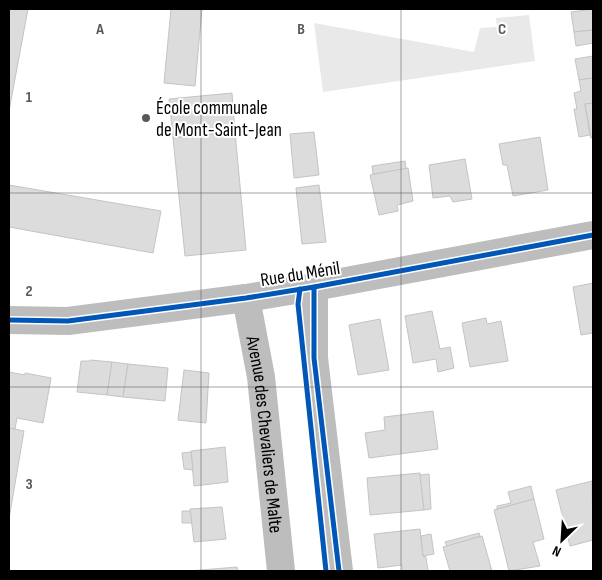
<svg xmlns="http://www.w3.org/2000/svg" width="602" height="580" viewBox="0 0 602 580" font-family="'Sofia Sans Condensed',sans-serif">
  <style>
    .grass { fill: #e9e9e9 }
    .building { fill: #dcdcdc; stroke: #c4c4c4 }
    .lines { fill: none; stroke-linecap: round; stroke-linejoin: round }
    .street { stroke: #bdbdbd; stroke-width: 28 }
    .cycleway-casing { stroke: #fff; stroke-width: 8 }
    .cycleway { stroke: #0057b8; stroke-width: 5 }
    .grid { fill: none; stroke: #595959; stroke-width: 1; stroke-opacity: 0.55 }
    .poi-dot { fill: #595959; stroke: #fff; stroke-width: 2 }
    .labels { text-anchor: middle; stroke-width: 4; stroke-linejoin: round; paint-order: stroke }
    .poi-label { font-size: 19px; fill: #000; stroke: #fff; text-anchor: start }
    .street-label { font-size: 19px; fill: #000; stroke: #fff }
    .grid-label { font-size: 16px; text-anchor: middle; font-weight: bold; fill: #595959; stroke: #fff; stroke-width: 4; stroke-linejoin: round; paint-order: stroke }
  </style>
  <rect width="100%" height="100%" fill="#fff"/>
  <polygon class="grass" points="529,15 535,61 323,92 314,23 474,52 480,28 497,27 496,18"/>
  <g class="building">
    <polygon points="9,9 28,9 9,111"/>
    <polygon points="171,9 202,9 195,86 164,83"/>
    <polygon points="593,9 593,30 574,32 571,12"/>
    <polygon points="593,30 593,43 576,46 574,32"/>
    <polygon points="593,56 593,78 579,80 575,59"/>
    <polygon points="593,78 593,103 585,104 590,135 579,137 574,109 577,109 574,93 581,91 579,80"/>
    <polygon points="232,93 235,132 173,138 169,99"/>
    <polygon points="593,103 593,137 591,138 585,104"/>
    <polygon points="235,132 246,250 185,256 173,138"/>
    <polygon points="314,132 319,175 294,178 290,134"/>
    <polygon points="540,137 548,190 513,196 507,165 503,165 499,144"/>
    <polygon points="465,159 472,199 453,202 450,196 433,198 429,165"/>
    <polygon points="405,161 406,169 373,174 372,166"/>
    <polygon points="408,168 413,201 397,205 398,211 379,215 370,175"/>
    <polygon points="9,185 161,211 153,253 9,227"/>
    <polygon points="319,185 326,242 302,244 296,188"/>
    <polygon points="593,283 593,333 581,335 573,287"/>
    <polygon points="432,311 440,349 450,347 454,368 438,372 436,359 413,363 405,316"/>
    <polygon points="486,318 487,324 501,321 508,361 470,367 462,323"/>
    <polygon points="380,319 389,370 358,375 349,325"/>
    <polygon points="90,360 112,362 107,395 77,392 81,361 90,361"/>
    <polygon points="112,362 128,364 123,397 107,395"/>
    <polygon points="128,364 168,368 165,401 123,397"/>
    <polygon points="184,370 209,373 206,423 178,420"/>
    <polygon points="9,372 25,375 25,373 51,378 43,423 17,418 15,429 9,428"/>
    <polygon points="433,411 438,449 369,458 365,433 385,430 384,417"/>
    <polygon points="9,428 24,431 9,519"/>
    <polygon points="225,447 228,482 194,486 191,451"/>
    <polygon points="191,452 193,470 184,469 182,453"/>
    <polygon points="420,473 424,510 370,515 367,478"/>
    <polygon points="429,474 431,509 424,510 420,475"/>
    <polygon points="592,481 593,540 570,546 556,490"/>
    <polygon points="531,486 534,499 497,509 497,506 511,503 508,492"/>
    <polygon points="534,499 544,539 533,542 540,566 509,571 494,510"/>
    <polygon points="222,507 226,539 194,542 190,509"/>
    <polygon points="182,511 190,511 192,523 182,523"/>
    <polygon points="420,529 423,556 426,557 428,571 402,571 402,565 378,568 374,534"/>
    <polygon points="479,533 480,536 447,547 445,542"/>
    <polygon points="431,534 434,554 423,556 421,536"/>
    <polygon points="482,536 492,571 450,571 443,547"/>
    <polygon points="237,567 238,571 189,571"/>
  </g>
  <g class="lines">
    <g class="street">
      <polyline points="314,287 314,358 339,571"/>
      <path id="s1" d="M246,298L261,377L281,571"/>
      <polyline points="9,320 68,321 246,298 314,287 593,235"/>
    </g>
    <g class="cycleway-casing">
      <g id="cycleway">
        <polyline points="314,287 314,358 339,571"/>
        <polyline points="300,289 298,304 326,571"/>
        <polyline points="9,320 68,321 246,298 314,287 593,235"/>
      </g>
    </g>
    <use href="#cycleway" class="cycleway"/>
  </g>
  <path class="grid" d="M201,9V571M401,9V571M9,193H593M9,387H593"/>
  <circle class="poi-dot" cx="146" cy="118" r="5"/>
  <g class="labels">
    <g class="poi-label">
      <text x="156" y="114">École communale<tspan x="156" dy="22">de Mont-Saint-Jean</tspan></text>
    </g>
    <g class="street-label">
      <text transform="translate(300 273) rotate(-9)" y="7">Rue du Ménil</text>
      <text dy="7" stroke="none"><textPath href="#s1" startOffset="138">Avenue des Chevaliers de Malte</textPath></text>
    </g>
  </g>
  <g class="grid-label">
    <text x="100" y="34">A</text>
    <text x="301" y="34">B</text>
    <text x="502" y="34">C</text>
    <text x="29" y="102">1</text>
    <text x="29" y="296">2</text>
    <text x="29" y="489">3</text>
  </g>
  <rect width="602" height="580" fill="none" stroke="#000000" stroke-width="20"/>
  <g transform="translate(562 540) rotate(205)" stroke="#ffffff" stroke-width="4" paint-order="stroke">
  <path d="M0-4L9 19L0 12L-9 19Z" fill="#000000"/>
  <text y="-8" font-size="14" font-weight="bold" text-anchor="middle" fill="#000000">N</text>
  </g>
</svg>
